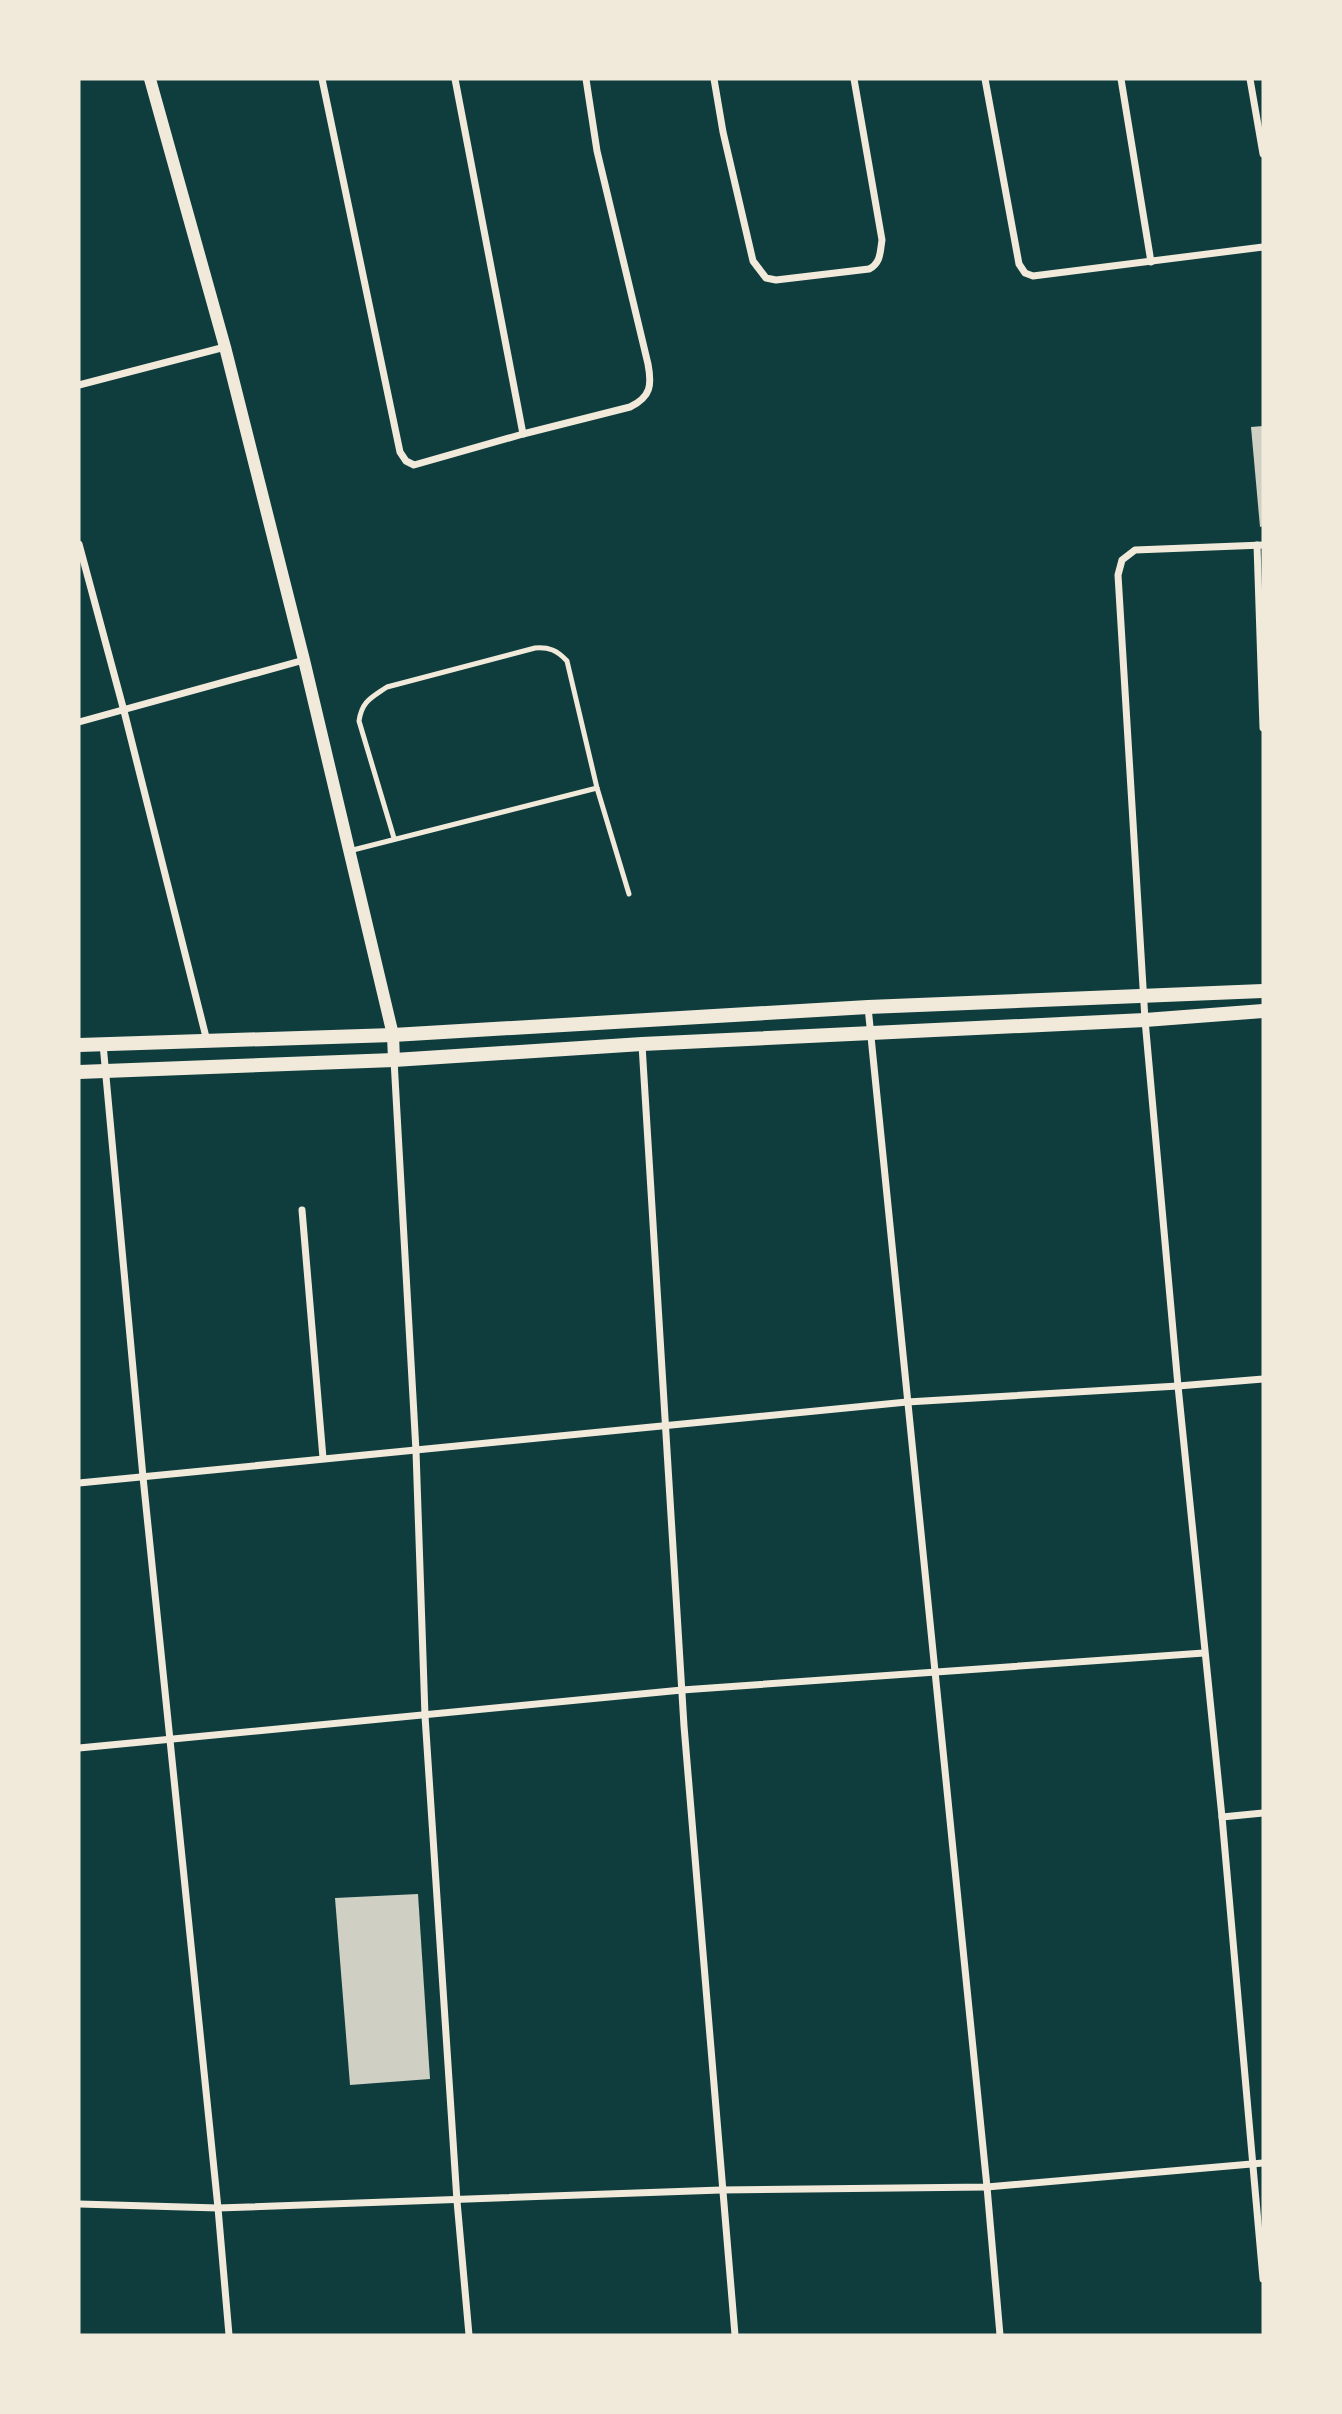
<svg xmlns="http://www.w3.org/2000/svg" width="1342" height="2414" viewBox="0 0 1342 2414" font-family="'Work Sans',sans-serif">
  <style>
    .building { fill: #cfcfc3 }
    .lines { fill: none; stroke-linecap: round; stroke-linejoin: round }
    .service { stroke: #f1e9da; stroke-width: 5 }
    .minor { stroke: #f1e9da; stroke-width: 7 }
    .tertiary { stroke: #f1e9da; stroke-width: 12 }
    .secondary { stroke: #f1e9da; stroke-width: 14 }
  </style>
  <rect width="100%" height="100%" fill="#0f3d3e"/>
  <g class="building">
    <polygon points="1263,426 1263,526 1260,527 1251,427"/>
    <polygon points="418,1894 430,2079 350,2085 335,1898"/>
  </g>
  <g class="lines">
    <g class="service">
      <path d="M394,838L359,721C362,701 371,698 387,687L535,648C549,647 557,650 567,661L597,788L629,894"/>
      <polyline points="349,851 597,788"/>
    </g>
    <g class="minor">
      <path d="M322,79L400,452L406,461L414,465L523,434L630,407C651,397 652,385 648,364L597,151L586,79"/>
      <polyline points="455,79 523,434"/>
      <path d="M714,79L723,132L753,261L766,278L776,280L869,269C881,263 880,252 882,240L854,79"/>
      <polyline points="985,79 1019,264 1025,273 1033,276 1263,247"/>
      <polyline points="1121,79 1151,262"/>
      <polyline points="1250,79 1263,154"/>
      <polyline points="79,385 225,347"/>
      <polyline points="79,544 124,711 207,1041"/>
      <polyline points="1257,545 1263,728"/>
      <polyline points="1263,545 1135,550 1122,560 1118,575 1145,1020 1178,1386 1222,1817 1263,2279"/>
      <polyline points="79,722 304,660"/>
      <polyline points="868,1007 987,2187 1000,2335"/>
      <polyline points="103,1044 143,1477 218,2208 229,2335"/>
      <polyline points="642,1045 684,1726 735,2335"/>
      <polyline points="394,1060 416,1451 425,1716 457,2201 469,2335"/>
      <polyline points="302,1210 323,1458"/>
      <polyline points="79,1483 907,1402 1178,1386 1263,1379"/>
      <polyline points="79,1748 682,1690 1204,1653"/>
      <polyline points="1222,1817 1263,1813"/>
      <polyline points="79,2204 218,2208 721,2190 987,2187 1263,2163"/>
    </g>
    <polyline class="tertiary" points="150,79 225,347 304,660 393,1035 394,1060"/>
    <g class="secondary">
      <polyline points="79,1045 393,1035 868,1007 1263,991"/>
      <polyline points="79,1072 394,1060 642,1044 1145,1020 1263,1011"/>
    </g>
  </g>
  <rect width="1342" height="2414" fill="none" stroke="#f1e9da" stroke-width="161"/>
</svg>
